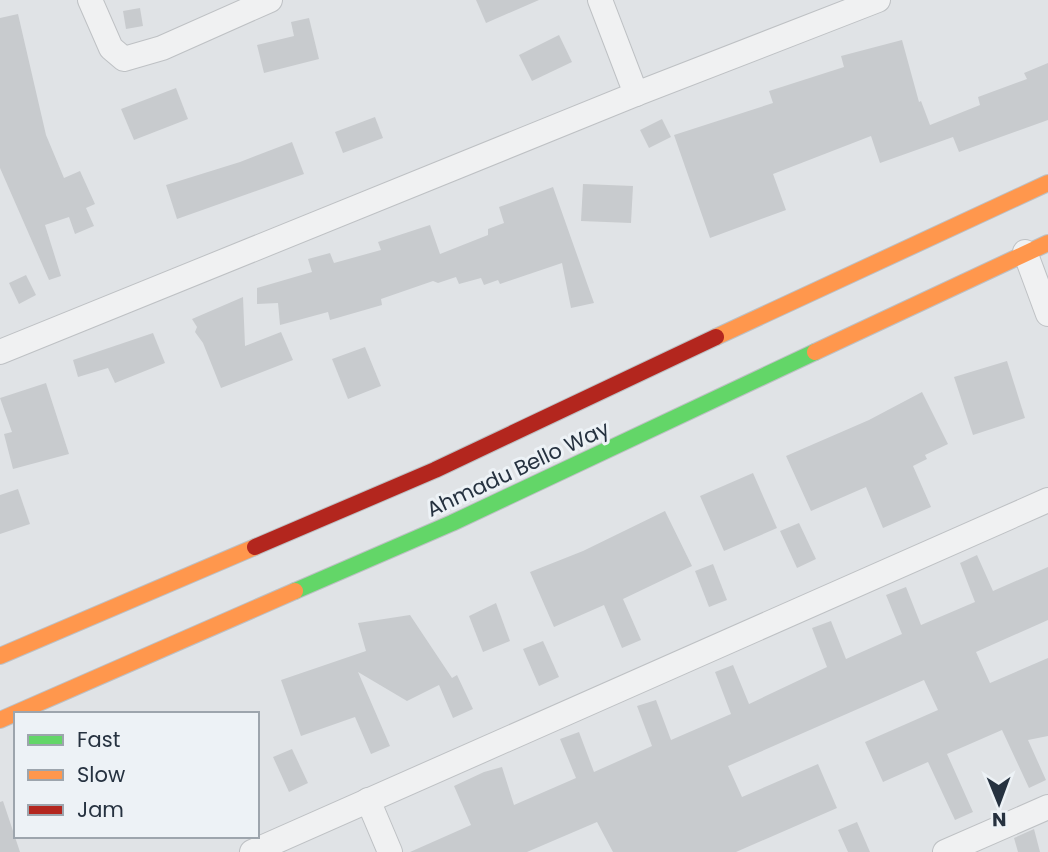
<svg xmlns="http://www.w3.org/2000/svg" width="1048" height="852" viewBox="0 0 1048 852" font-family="Poppins,sans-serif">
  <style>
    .building { fill: #c8cbce }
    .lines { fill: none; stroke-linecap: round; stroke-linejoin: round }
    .street-casing { stroke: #bec1c4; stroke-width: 26 }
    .fast-casing { stroke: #bdc0c4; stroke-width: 18 }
    .slow-casing { stroke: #bdc0c4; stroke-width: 18 }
    .jam-casing { stroke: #bdc0c4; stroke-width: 18 }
    .street { stroke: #f0f1f2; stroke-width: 24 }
    .fast { stroke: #63d668; stroke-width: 16 }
    .slow { stroke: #ff974d; stroke-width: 16 }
    .jam { stroke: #b3261e; stroke-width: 16 }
    .labels { text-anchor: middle; stroke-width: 6; stroke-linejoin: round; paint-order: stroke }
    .street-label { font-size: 21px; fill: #263240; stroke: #edf2f6 }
  </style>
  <rect width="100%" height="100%" fill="#e0e3e6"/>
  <g class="building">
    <polygon points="476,0 539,0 486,23"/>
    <polygon points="140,8 143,26 126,29 123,11"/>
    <polygon points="18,14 46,135 64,178 80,171 95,204 86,208 94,226 75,234 69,217 45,225 61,276 49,280 0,168 0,18"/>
    <polygon points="309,18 319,59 264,73 257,45 294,36 291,22"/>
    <polygon points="559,35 572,62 532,81 519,55"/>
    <polygon points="902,40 919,102 921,101 930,125 980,105 978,97 1027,79 1024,73 1048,63 1048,120 959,152 953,137 880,163 871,136 773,174 786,210 710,238 674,135 773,103 769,91 844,67 841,56"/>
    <polygon points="176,88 188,119 134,140 121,109"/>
    <polygon points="375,117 383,138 343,153 335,132"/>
    <polygon points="662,119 671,137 649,148 640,130"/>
    <polygon points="292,142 304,174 177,219 166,185 240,162"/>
    <polygon points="583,184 633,186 631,223 581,221"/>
    <polygon points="553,187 594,303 571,308 562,263 500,284 498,280 484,285 481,278 459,284 456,277 438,283 433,281 381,299 382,305 330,320 328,312 280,325 278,303 257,304 257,288 312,272 308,259 330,253 334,263 381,250 378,242 430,225 440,254 488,235 488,229 504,223 499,207"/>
    <polygon points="26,275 36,295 19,304 9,283"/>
    <polygon points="243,297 245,346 281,332 293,360 221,388 203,343 195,332 197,327 192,319"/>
    <polygon points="153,333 165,363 115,383 108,368 78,377 73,360"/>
    <polygon points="365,347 381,386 348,399 332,359"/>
    <polygon points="1007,361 1025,418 973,435 954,377"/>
    <polygon points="46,383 69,454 13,469 4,434 12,432 0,398"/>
    <polygon points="922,392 948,444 925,455 927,459 913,466 931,507 883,528 866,487 811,511 786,456 869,420"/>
    <polygon points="753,473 777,528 724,551 700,496"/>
    <polygon points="18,489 30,524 0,534 0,495"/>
    <polygon points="665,511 692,566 623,599 641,640 622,648 604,605 554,627 530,572 583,551"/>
    <polygon points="799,523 816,559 797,568 780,531"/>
    <polygon points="977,555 993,591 1048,567 1048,620 976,652 990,683 1048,658 1048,736 1028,740 1046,780 1029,788 1002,730 947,754 973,812 955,820 928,762 883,782 865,742 938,710 924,680 728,766 742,797 818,764 837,808 736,852 613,852 597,822 527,852 410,852 471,825 454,786 484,772 502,767 514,805 576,778 560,739 579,732 594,772 652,746 637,706 656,700 671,740 731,714 715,672 733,665 749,704 827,667 812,628 831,621 846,659 902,634 886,595 906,587 921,625 975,602 960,563"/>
    <polygon points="713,564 727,600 709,607 695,571"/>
    <polygon points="496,603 510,641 483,652 469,616"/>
    <polygon points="410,615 452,678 457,675 473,709 453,718 439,685 407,701 358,672 390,746 371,754 355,717 301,736 281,680 366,651 358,623"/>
    <polygon points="543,641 559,677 539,686 523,649"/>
    <polygon points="292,749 308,783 289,792 273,757"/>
    <polygon points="3,801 20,852 0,852 0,802"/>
    <polygon points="857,822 870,852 848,852 838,830"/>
    <polygon points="1034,829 1040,852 1018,852 1014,838"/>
  </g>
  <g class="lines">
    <g class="street-casing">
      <g id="street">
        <polyline points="90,0 111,48 124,59 162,48 270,0"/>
        <polyline points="600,0 636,94"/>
        <polyline points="1025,252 1048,314"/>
        <polyline points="0,352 636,94 878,0"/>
        <polyline points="368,800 390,852"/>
        <polyline points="252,852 1048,500"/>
        <polyline points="945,852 1048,807"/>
      </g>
    </g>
    <g class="fast-casing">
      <polyline id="fast" points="295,591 452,523 815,352"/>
    </g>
    <g class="slow-casing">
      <g id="slow">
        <polyline points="716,337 1048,183"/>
        <polyline points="815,352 1048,243"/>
        <polyline points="0,656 255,547"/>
        <polyline points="0,720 295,591"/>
      </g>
    </g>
    <g class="jam-casing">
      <polyline id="jam" points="255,547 435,470 716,337"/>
    </g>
    <use href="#street" class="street"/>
    <use href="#fast" class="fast"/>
    <use href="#slow" class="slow"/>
    <use href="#jam" class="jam"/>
  </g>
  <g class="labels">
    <g class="street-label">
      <text transform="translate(518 469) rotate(-25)" y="7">Ahmadu Bello Way</text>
    </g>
  </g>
  <rect x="14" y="712" width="245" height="126" fill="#edf2f6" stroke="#9da5ad" stroke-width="2"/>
  <rect x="28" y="735" width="35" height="10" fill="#63d668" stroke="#9da5ad" stroke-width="2"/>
  <text x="77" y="747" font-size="21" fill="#263240">Fast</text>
  <rect x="28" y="770" width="35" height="10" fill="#ff974d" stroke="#9da5ad" stroke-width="2"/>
  <text x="77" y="782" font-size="21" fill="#263240">Slow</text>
  <rect x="28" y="805" width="35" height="10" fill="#b3261e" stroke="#9da5ad" stroke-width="2"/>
  <text x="77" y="817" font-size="21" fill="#263240">Jam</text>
  <g transform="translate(999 803) rotate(179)" stroke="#edf2f6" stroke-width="5" paint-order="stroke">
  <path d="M0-5L12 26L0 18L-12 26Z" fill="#263240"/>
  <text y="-10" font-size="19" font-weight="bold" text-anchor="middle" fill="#263240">N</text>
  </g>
</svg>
